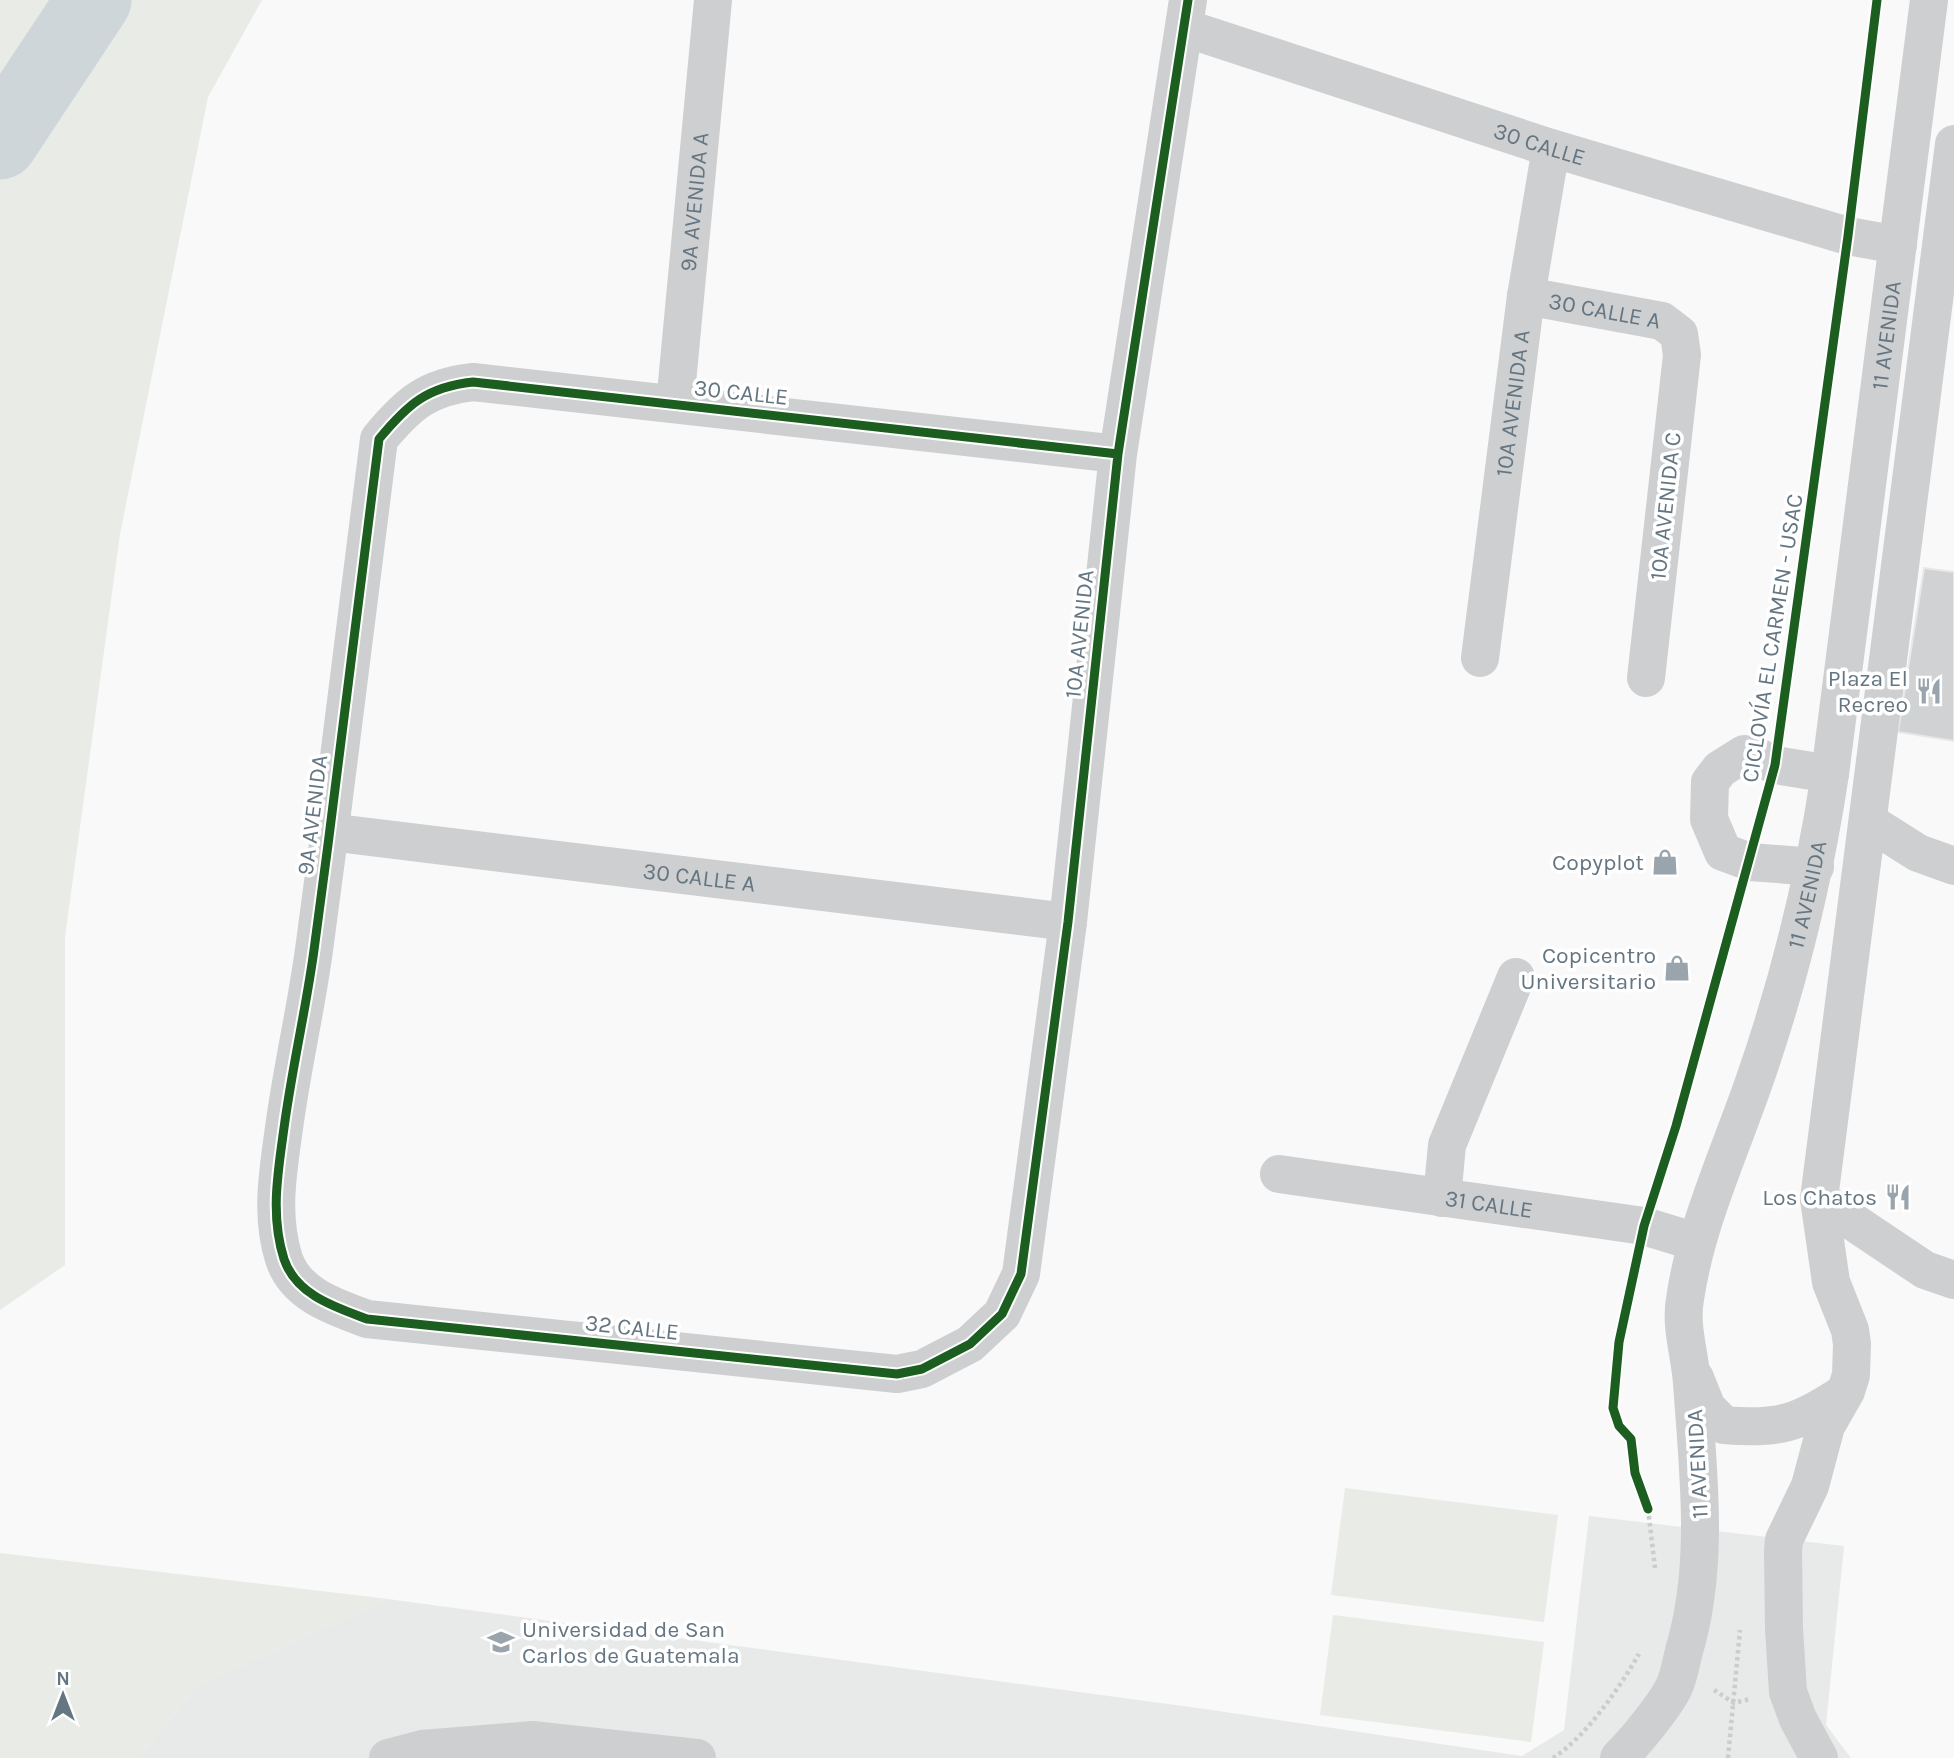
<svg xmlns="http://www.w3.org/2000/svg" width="1954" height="1758" viewBox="0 0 1954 1758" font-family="Karla,sans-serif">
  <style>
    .built { fill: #e8e9e9 }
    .green { fill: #e8ebe6 }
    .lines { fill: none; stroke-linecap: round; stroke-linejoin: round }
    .river { stroke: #ced6d9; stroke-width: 75 }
    .building { fill: #d0d2d3; stroke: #e8e8e8; stroke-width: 2 }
    .path { stroke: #cbcccd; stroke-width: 4.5; stroke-dasharray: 3.5 3.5; stroke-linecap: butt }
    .minor { stroke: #cecfd0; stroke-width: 38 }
    .cycleway-casing { stroke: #fff; stroke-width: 13 }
    .cycleway { stroke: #1b5e20; stroke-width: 9 }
    .labels { text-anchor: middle; stroke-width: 7; stroke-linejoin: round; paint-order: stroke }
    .street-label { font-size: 23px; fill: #657683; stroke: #fff }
    .poi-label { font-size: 23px; fill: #657683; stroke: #fff; text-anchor: end }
  </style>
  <rect width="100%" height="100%" fill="#f9f9f9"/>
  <polygon class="built" points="1589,1516 1844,1546 1826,1725 1851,1758 138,1758 198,1685 388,1599 1205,1709 1522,1756 1564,1730"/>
  <g class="green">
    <polygon points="0,0 262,0 208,97 120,534 65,937 65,1265 0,1310"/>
    <polygon points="1345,1488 1558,1515 1544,1622 1331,1595"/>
    <polygon points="0,1553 388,1599 198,1685 138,1758 0,1758"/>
    <polygon points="1333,1615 1544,1642 1531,1742 1320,1715"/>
  </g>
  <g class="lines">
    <polyline class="river" points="0,142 94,0"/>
  </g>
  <polygon class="building" points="1924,568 1954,572 1954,741 1898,732"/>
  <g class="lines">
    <g class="path">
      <polyline points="1648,1509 1655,1568"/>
      <polyline points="1714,1690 1734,1703 1750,1699"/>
      <path d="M1553,1758C1586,1737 1620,1687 1639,1654"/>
      <polyline points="1728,1758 1740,1630"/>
    </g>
    <g class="minor">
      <path id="s1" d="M1185,28L1551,148L1848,236L1898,245"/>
      <path id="s2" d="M1526,296L1662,321L1679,334L1682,355L1646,678"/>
      <path id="s3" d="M675,404L713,0"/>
      <path d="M1118,454L473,382C427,387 408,404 379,439C358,610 337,780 314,950C306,1009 292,1068 284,1128C278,1172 270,1215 284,1259C296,1295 335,1307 367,1319L897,1374L922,1369L970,1344L1002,1314L1021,1274L1068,922L1118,454L1188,0"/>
      <path id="s4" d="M1480,658L1526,296L1551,148"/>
      <polyline points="1869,822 1918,853 1954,866"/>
      <path id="s5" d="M329,832L1068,922"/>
      <polyline points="1815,867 1750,862 1723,852 1709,819 1710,782 1720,769 1744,754 1756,756 1775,765 1830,774"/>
      <path id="s6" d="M1279,1174L1644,1226L1696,1242"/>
      <polyline points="1442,1198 1447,1145 1516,977"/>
      <polyline points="1819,1199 1925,1270 1954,1280"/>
      <path d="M1695,1378L1707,1408L1724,1425C1779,1430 1799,1423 1844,1393"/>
      <polyline points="388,1758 422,1749 532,1740 697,1758"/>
      <path id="s7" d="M1619,1758C1635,1742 1664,1707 1674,1687C1679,1676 1681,1663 1684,1651C1710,1564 1698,1471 1692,1383C1690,1354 1680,1327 1685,1299C1696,1224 1729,1154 1754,1082C1789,982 1814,880 1830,774L1929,0"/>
      <polyline points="1819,1758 1798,1719 1788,1692 1784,1628 1783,1551 1784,1540 1810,1486 1826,1426 1846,1391 1851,1375 1852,1344 1850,1330 1831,1282 1819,1199 1954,144"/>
    </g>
    <g class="cycleway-casing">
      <g id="cycleway">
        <path d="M1118,454L473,382C427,387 408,404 379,439C358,610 337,780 314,950C306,1009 292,1068 284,1128C278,1172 270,1215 284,1259C296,1295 335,1307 367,1319L897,1374L922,1369L970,1344L1002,1314L1021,1274L1068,922L1118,454L1188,0"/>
        <polyline points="1648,1509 1635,1473 1631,1439 1619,1426 1613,1408 1619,1342 1644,1226 1676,1126 1775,765 1848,236 1877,0"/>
      </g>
    </g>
    <use href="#cycleway" class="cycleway"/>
  </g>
  <defs>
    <g id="restaurant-bare" transform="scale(2.1)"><path d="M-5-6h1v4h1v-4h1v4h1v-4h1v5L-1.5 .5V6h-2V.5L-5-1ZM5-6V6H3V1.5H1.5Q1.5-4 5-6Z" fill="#99a4ac" stroke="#fff" stroke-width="2.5" paint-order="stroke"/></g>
    <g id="shop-bare" transform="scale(2.1)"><path d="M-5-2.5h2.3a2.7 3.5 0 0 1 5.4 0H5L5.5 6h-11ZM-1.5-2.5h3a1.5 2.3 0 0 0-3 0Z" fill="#99a4ac" stroke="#fff" stroke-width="2.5" paint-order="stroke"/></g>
    <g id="university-bare" transform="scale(2.1)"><path d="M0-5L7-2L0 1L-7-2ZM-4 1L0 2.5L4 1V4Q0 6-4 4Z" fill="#99a4ac" stroke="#fff" stroke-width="2.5" paint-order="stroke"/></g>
  </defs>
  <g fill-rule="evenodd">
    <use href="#restaurant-bare" x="1929" y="691"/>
    <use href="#shop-bare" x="1665" y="862"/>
    <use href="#shop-bare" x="1677" y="968"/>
    <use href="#restaurant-bare" x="1898" y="1197"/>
    <use href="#university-bare" x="501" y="1642"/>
  </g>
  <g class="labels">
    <g class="street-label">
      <text dy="8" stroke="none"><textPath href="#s1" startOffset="373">30 CALLE</textPath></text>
      <text dy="8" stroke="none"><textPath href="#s3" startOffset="203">9A AVENIDA A</textPath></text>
      <text dy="8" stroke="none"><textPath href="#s2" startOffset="80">30 CALLE A</textPath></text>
      <text dy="8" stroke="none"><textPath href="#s7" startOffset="1470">11 AVENIDA</textPath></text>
      <text transform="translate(741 392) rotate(6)" y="8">30 CALLE</text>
      <text dy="8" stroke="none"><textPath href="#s4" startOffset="257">10A AVENIDA A</textPath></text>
      <text transform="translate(1665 506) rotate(-84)" y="8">10A AVENIDA C</text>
      <text transform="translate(1079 634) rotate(-84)" y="8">10A AVENIDA</text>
      <text transform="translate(1772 638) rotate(-81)" y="8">CICLOVÍA EL CARMEN - USAC</text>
      <text transform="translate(312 815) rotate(-83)" y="8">9A AVENIDA</text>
      <text dy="8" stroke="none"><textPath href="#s5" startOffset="373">30 CALLE A</textPath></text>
      <text dy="8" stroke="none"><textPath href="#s7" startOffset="905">11 AVENIDA</textPath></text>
      <text dy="8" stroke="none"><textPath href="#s6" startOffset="212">31 CALLE</textPath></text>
      <text transform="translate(632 1327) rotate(6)" y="8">32 CALLE</text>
      <text transform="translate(1697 1464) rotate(-93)" y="8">11 AVENIDA</text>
    </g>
    <g class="poi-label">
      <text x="1908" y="686">Plaza El<tspan x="1908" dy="26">Recreo</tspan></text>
      <text x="1644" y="870">Copyplot</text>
      <text x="1656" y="963">Copicentro<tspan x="1656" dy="26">Universitario</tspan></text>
      <text x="1877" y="1205">Los Chatos</text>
      <text x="522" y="1637" text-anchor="start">Universidad de San<tspan x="522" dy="26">Carlos de Guatemala</tspan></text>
    </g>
  </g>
  <g transform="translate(63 1695)" stroke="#ffffff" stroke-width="5" paint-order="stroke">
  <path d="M0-5L12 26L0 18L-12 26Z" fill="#657683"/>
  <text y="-10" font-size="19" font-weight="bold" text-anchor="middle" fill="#657683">N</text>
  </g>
</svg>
